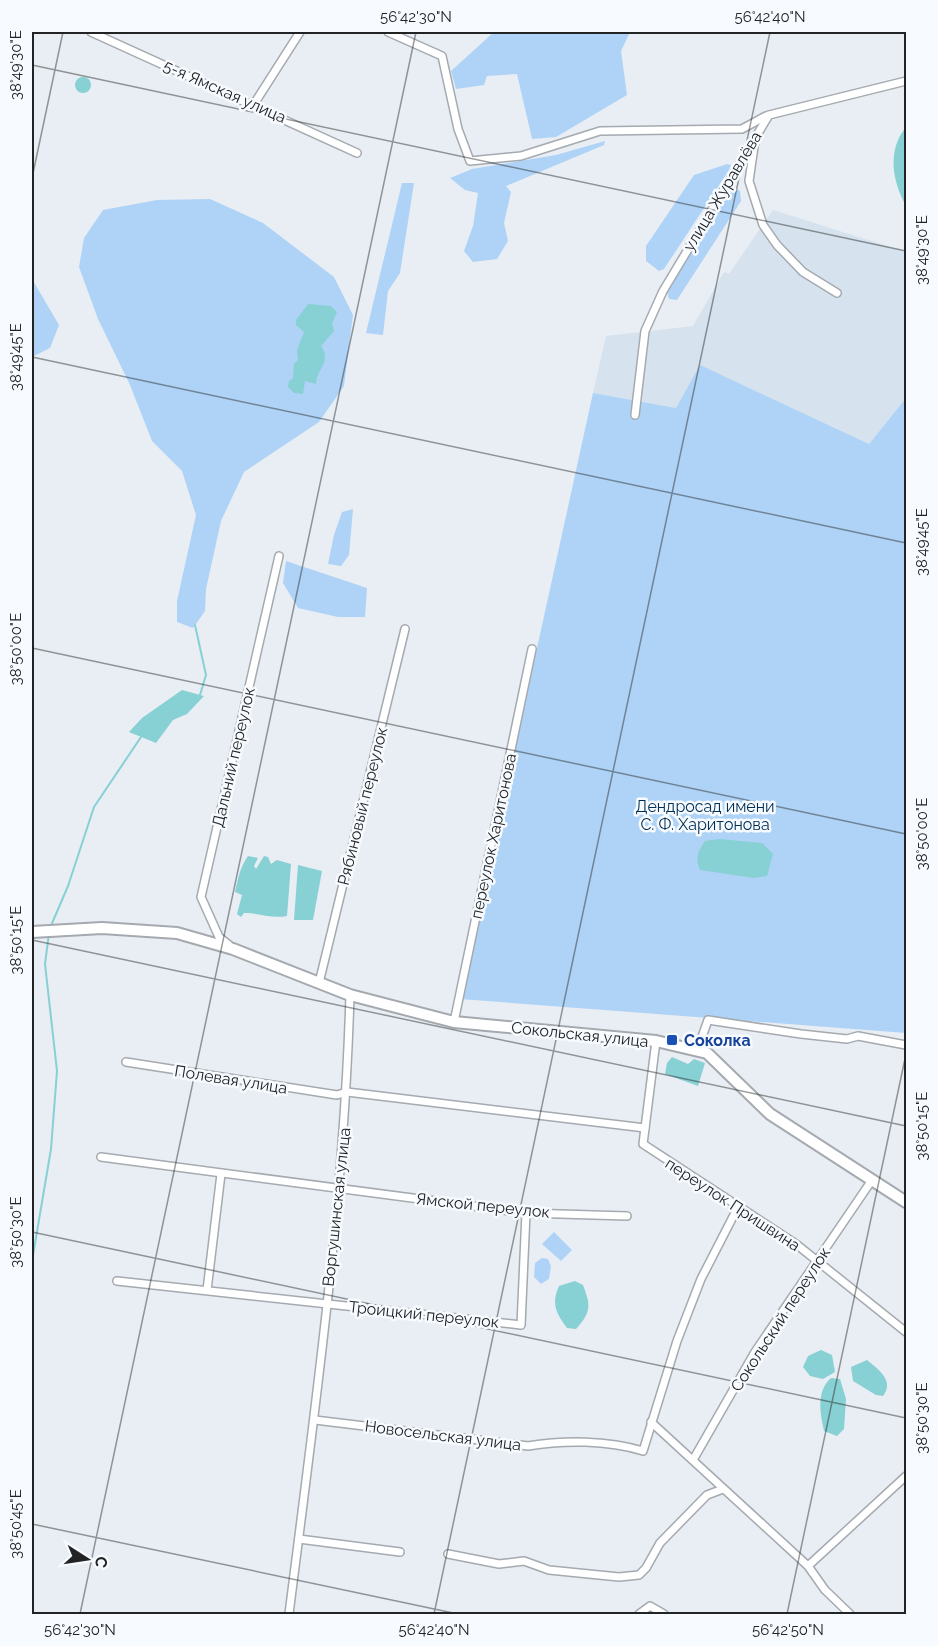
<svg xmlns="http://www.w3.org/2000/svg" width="938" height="1646" viewBox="0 0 938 1646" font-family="Raleway,sans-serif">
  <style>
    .built { fill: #d6e2ed }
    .green { fill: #afd3f6 }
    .water { fill: #87d0d3 }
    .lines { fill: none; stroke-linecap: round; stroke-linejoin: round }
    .stream { stroke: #87d0d3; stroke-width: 2 }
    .street-casing { stroke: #a4aaaf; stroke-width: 10 }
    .secondary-casing { stroke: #a4aaaf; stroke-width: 14 }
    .street { stroke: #fff; stroke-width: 7 }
    .secondary { stroke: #fff; stroke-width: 10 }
    .ticks { fill: none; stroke: #212325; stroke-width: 1.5; stroke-opacity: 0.45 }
    .transit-dot { fill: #1a4fb4; stroke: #f7fbff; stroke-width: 2 }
    .labels { text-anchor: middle; stroke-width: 5; stroke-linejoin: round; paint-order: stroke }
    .street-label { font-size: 16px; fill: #212325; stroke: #f7fbff }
    .park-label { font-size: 16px; fill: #002e53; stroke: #f7fbff }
    .transit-label { font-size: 16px; font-weight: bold; fill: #164399; stroke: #f7fbff; text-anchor: start }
    .neatline { fill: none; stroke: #212325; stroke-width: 2 }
    .ticks-label { font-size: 15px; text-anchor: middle; fill: #212325 }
  </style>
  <rect width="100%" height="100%" fill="#e8eef4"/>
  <polygon class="built" points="773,210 906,252 906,398 869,444 701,366 676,408 593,393 606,336 693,326 724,272 729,274"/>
  <g class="green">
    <polygon points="494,32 630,32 621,51 627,95 556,137 532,139 517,74 487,76 484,85 456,89 451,71"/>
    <polygon points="605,141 604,145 506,186 511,192 504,223 508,241 497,259 473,262 464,251 473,226 478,193 465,190 450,178 472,169 556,155"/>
    <polygon points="727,164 731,165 729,170 664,269 659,271 646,261 646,246 694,175"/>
    <polygon points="402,183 414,183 400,273 388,291 383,335 366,333"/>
    <polygon points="736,188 740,191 741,201 677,300 669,299 667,291 729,192"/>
    <polygon points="210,199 263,223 334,277 353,315 344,386 319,422 244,472 221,521 206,589 205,611 193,628 177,622 177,601 196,515 182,471 152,441 130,385 98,319 79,267 84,238 103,210 157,200"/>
    <polygon points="32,279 59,325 50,348 32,357"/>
    <polygon points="700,365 869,444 906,398 906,1033 460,999 593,393 676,408"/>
    <polygon points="353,509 349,555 341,566 328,564 334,535 342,512"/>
    <polygon points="286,561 367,588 365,617 338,617 298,608 283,583"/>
    <polygon points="554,1232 572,1250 561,1261 542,1244"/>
    <polygon points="542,1258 548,1259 551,1266 549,1279 541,1284 534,1277 535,1263"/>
  </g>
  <g class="water">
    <circle cx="83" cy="85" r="8"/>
    <path d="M906,127V206C892,181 887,150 906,127Z"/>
    <path d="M308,304L331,306L337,312L332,324L334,331L321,346C332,362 317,368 316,384L305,381L303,394L294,393L288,387L289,381L293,378L294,364L298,360L297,350L304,332L296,325V320Z"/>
    <polygon points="182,690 204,696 187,714 173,720 156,743 129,732 142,718"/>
    <path d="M719,839L762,843L773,854L767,876L754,878L700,870C695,858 698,851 705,841Z"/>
    <path d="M248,856L258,858L254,866L256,869L264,856L268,857L271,864L277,860L291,864L287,916C270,919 260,913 244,913L241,917L237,914L242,895L235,892C238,879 240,867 248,856Z"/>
    <polygon points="298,865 322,871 313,920 294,920"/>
    <polygon points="672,1057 688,1064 694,1059 705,1063 698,1086 665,1074 667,1063"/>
    <path d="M575,1281L583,1285C591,1306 591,1312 576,1329L567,1328C556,1313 551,1304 559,1286Z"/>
    <polygon points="821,1350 832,1355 835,1372 823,1379 810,1376 803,1367 808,1356"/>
    <path d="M867,1360C878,1369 895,1381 883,1396L876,1395L853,1381L851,1367Z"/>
    <path d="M831,1378L840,1379L846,1399L844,1429L837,1436L824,1431C820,1413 816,1391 831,1378Z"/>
  </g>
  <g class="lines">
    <g class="stream">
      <polyline points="195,625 206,675 200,695"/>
      <polyline points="50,928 68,886 94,807 141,737"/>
      <polyline points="32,1261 51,1149 57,1071 45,964 49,933"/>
    </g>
    <g class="street-casing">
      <g id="street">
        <polyline points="91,32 357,153"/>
        <polyline points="388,32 442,56 458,129 470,161 521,156 600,131 742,129 766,116"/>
        <polyline points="254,104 300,32"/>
        <polyline points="755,140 749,181 763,225 777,245 803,272 837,293"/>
        <polyline points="635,415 645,331 663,291 769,115 906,81"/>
        <polyline points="229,945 219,937 201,897 279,556"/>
        <polyline points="319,983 405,629"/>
        <polyline points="454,1022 532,649"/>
        <polyline points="656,1041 643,1144 796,1244 906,1332"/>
        <polyline points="697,1051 708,1020 801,1034 847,1039 858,1036 906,1045"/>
        <polyline points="126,1062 337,1095 347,1092 645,1128"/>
        <polyline points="101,1157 526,1213 627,1216"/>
        <polyline points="117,1281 521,1325 526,1213"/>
        <polyline points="207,1290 221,1174"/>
        <path d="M315,1420L528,1446C564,1440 607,1440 643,1451L677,1341L701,1279L738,1207"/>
        <polyline points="651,1422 808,1566 825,1590 850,1614"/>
        <polyline points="693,1460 755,1352 872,1180"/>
        <polyline points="299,1539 400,1552"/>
        <polyline points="448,1554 499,1564 524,1561 549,1570 619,1577 639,1575 646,1568 660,1543 707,1495 723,1489"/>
        <polyline points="808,1566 906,1476"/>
        <path d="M289,1614C315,1409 344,1202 350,995"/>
        <polyline points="639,1614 650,1606 664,1614"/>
      </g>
    </g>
    <g class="secondary-casing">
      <polyline id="secondary" points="32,932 102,928 177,933 233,949 350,995 454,1022 656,1041 707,1053 770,1114 906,1202"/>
    </g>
    <use href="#street" class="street"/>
    <use href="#secondary" class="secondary"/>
  </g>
  <path class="ticks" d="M32,65L906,251M32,178L63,32M32,357L906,543M32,648L906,834M32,940L906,1126M32,1232L906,1418M32,1524L458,1614M80,1614L416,32M434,1614L770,32M787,1614L906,1054"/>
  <rect class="transit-dot" x="666" y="1034" width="12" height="12" rx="3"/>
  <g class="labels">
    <g class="street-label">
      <text transform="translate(225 91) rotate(24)" y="6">5-я Ямская улица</text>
      <text transform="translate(722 191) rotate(-59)" y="6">улица Журавлёва</text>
      <text transform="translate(233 757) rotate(-77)" y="6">Дальний переулок</text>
      <text transform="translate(362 806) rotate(-76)" y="6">Рябиновый переулок</text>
      <text transform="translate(493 836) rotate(-78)" y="6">переулок Харитонова</text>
      <text transform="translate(580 1034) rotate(6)" y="6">Сокольская улица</text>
      <text transform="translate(231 1079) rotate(9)" y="6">Полевая улица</text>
      <text transform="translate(733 1204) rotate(33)" y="6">переулок Пришвина</text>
      <text transform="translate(483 1205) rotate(6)" y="6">Ямской переулок</text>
      <text transform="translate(336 1207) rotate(-84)" y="6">Воргушинская улица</text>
      <text transform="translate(424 1314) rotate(6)" y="6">Троицкий переулок</text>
      <text transform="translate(780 1319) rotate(-57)" y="6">Сокольский переулок</text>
      <text transform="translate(443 1435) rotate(7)" y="6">Новосельская улица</text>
    </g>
    <g class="park-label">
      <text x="705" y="812">Дендросад имени<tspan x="705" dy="18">С. Ф. Харитонова</tspan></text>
    </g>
    <g class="transit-label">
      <text x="684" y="1046">Соколка</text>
    </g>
  </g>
  <rect width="938" height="1646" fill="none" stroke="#f7fbff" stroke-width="66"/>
  <g transform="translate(87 1559) rotate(102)" stroke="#f7fbff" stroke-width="4.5" paint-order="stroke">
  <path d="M0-4.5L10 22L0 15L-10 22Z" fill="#212325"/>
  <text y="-9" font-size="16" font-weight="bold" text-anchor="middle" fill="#212325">С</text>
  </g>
  <rect x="33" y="33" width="872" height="1580" class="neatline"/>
  <g class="ticks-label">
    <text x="416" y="22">56°42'30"N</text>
    <text x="770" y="22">56°42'40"N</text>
    <text transform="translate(16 65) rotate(-90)" y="5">38°49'30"E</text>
    <text transform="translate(922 250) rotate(-90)" y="5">38°49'30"E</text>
    <text transform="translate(16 357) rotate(-90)" y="5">38°49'45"E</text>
    <text transform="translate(922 542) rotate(-90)" y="5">38°49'45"E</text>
    <text transform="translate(16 649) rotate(-90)" y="5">38°50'00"E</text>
    <text transform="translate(922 834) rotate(-90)" y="5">38°50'00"E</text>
    <text transform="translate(16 940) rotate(-90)" y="5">38°50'15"E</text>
    <text transform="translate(922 1126) rotate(-90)" y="5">38°50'15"E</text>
    <text transform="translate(16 1232) rotate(-90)" y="5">38°50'30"E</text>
    <text transform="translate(922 1418) rotate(-90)" y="5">38°50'30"E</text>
    <text transform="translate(16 1524) rotate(-90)" y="5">38°50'45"E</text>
    <text x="80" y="1635">56°42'30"N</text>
    <text x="434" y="1635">56°42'40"N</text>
    <text x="788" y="1635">56°42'50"N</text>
  </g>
</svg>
